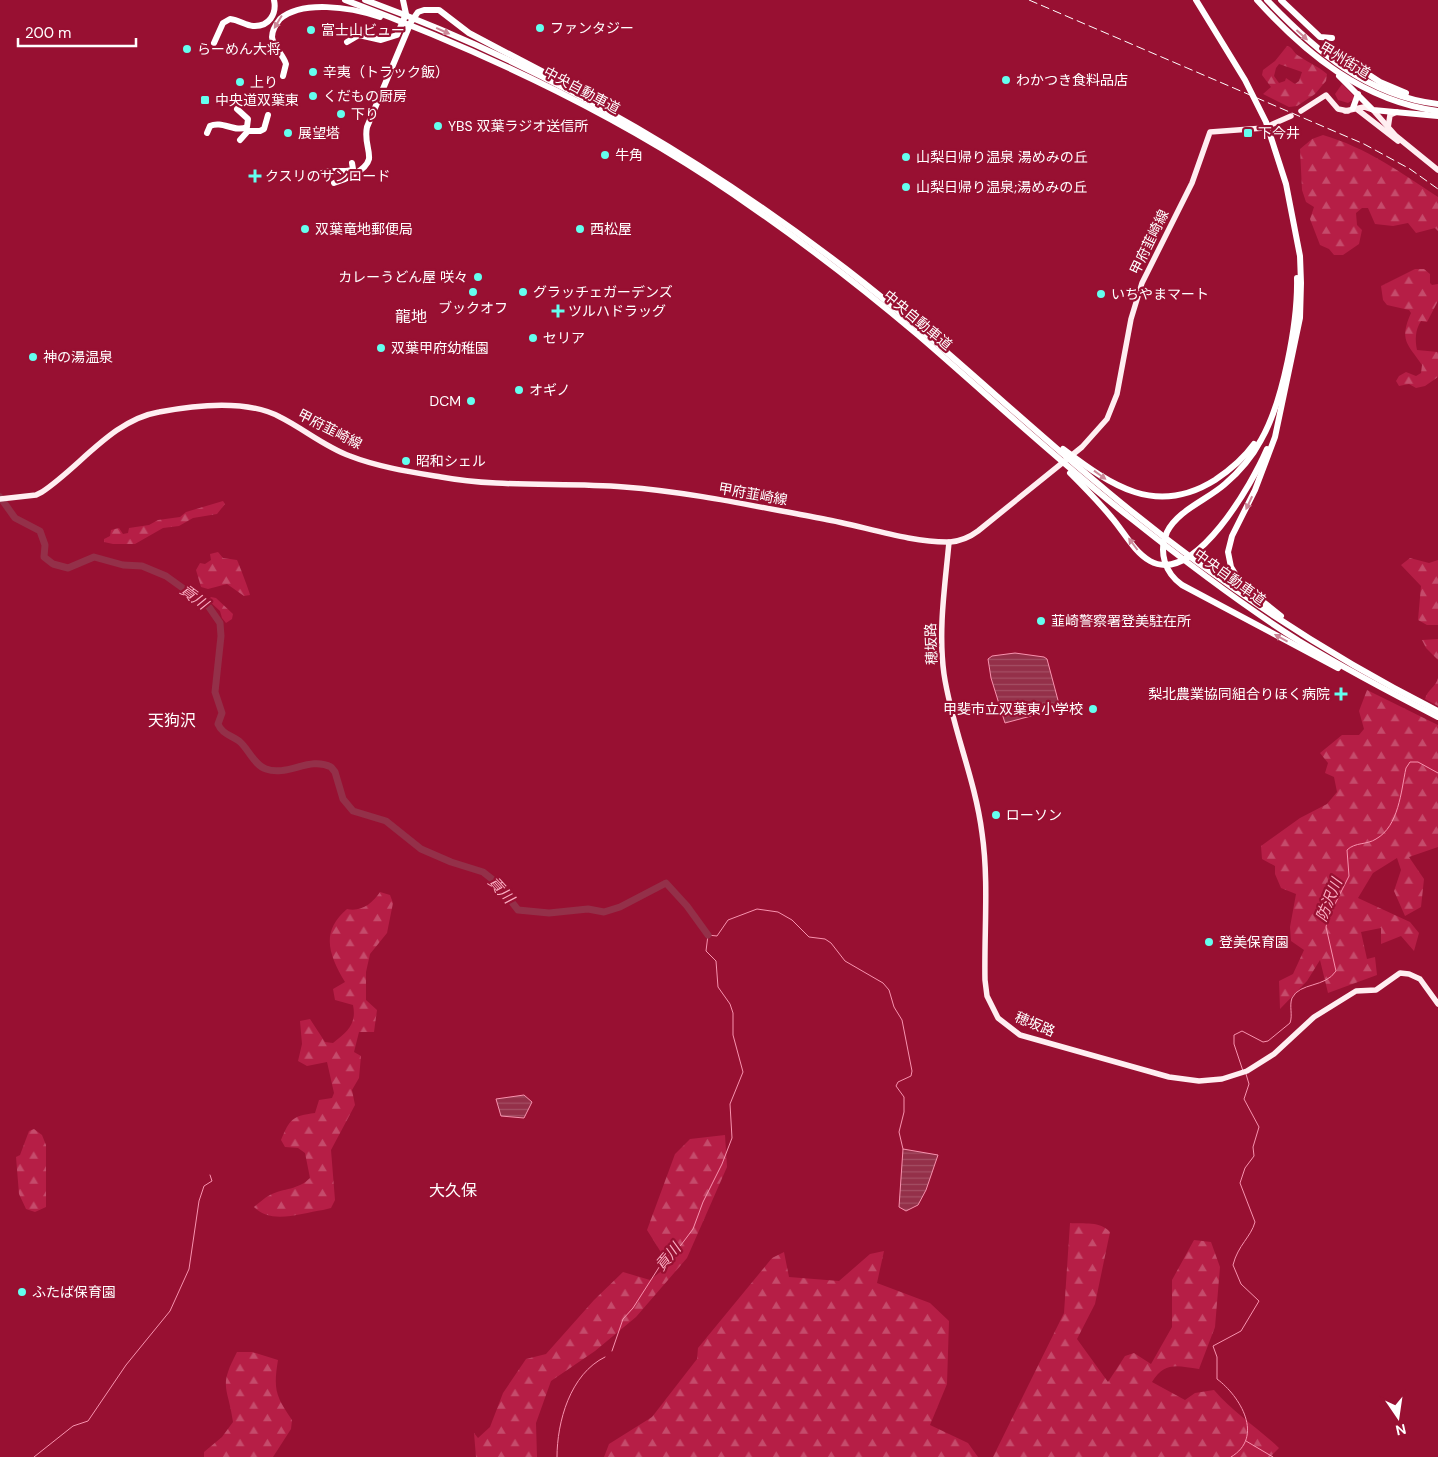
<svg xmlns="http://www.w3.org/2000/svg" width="1438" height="1457" viewBox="0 0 1438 1457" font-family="'DM Sans','Noto Sans JP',sans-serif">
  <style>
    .green { fill: #b61e46 }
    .forest { fill: url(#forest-firs); fill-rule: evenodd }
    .water { fill: url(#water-rules); stroke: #f892ae }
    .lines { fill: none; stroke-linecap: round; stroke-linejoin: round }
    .stream { stroke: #f892ae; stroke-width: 1 }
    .river { stroke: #943049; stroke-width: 7 }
    .major { stroke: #ffeef1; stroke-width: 5.5 }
    .highway { stroke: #fff; stroke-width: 6 }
    .rail { stroke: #fff; stroke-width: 1; stroke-dasharray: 9 4; stroke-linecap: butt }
    .oneway { fill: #cc8898 }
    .poi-dot { fill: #64ffef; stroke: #981032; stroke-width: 2 }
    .labels { text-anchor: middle; stroke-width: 4.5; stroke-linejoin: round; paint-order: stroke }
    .poi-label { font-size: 14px; fill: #fff; stroke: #981032; text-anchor: start }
    .street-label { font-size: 14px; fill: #fff; stroke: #981032 }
    .water-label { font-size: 15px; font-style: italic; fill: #fbadc2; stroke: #981032 }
    .quarter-label { font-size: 16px; fill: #fff; stroke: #981032 }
  </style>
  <defs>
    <pattern id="forest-firs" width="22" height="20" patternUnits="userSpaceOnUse" patternTransform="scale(1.25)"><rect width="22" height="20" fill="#b61e46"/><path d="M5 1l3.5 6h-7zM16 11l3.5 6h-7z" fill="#c54b6b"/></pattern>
    <pattern id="water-rules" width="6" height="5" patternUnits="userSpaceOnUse" patternTransform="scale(1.25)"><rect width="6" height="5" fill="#943049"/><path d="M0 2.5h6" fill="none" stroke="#a44f64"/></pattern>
  </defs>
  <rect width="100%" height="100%" fill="#981032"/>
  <polygon class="green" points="1342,84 1354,96 1353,100 1348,103 1338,100 1335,94"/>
  <g class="forest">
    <path d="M1287,46C1293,47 1293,53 1299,56C1309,63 1318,66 1327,74L1326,81L1315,94L1297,106L1289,107L1263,94L1271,87L1262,75L1263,70L1275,61ZM1279,64L1302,72L1299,81L1295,84L1286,78L1285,81L1279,83L1274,76L1276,68Z"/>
    <path d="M1323,135C1365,147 1402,173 1438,197V231L1435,228L1416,233L1408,223L1393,226L1375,224L1368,208H1362L1356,213L1357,225L1362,230L1359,244L1343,255H1334L1329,249L1320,245L1310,219L1314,207L1306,202L1302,190L1300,149L1312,139Z"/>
    <path d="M1415,269H1424L1430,274V283L1432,285L1438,284V301L1427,322L1421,321C1415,330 1415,340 1417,350L1438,352V377L1425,386L1416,388L1409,384L1399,386L1396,381L1399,376L1406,372L1416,376L1421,373L1422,365C1407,343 1399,340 1411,313L1409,310L1387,305L1383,300L1381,286Z"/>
    <polygon points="223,501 225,504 217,514 193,518 179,526 163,528 135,544 113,544 104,542 104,539 110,536 111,530 119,528 123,534 128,533 129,528 149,525 158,520 180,517 186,512"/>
    <path d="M218,552L223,558L237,560C239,564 250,593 250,595L244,596L227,584L208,589L201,587L196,570L200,563L205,564L211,560L210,554Z"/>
    <polygon points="1410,558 1429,563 1438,560 1438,625 1427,625 1418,620 1421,586 1401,565"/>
    <polygon points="211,597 216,598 233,614 232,619 226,623 222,618 220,611 208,600"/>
    <polygon points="1438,639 1438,660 1426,648 1422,640"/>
    <path d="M1438,678V706L1425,699C1427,690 1436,687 1438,678Z"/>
    <polygon points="1367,690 1438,725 1438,847 1409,857 1424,879 1421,907 1405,916 1394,891 1401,870 1397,858 1373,873 1358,898 1410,922 1419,933 1414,951 1401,936 1381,944 1381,928 1361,932 1367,959 1375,957 1377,975 1328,993 1320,960 1307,981 1280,1009 1279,981 1293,974 1304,950 1291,941 1290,927 1296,894 1281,888 1275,874 1275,866 1262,859 1261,846 1300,818 1327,804 1337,792 1334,777 1325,773 1328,763 1320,753 1342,735 1359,735 1364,729 1359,711"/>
    <path d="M380,892L390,895L393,903L387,933L370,954L366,972V1000L377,1010L374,1032H359L354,1052L361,1056L359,1078L352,1090L355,1105L331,1150L335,1200L331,1208L323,1210C301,1213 271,1225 254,1207C259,1203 264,1198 270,1195C284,1188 298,1190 310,1178L305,1153L298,1148L285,1147L281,1140C290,1119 292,1116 315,1113L319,1100L332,1098L334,1093L327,1062L307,1066L298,1061L302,1044L300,1021L310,1019L325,1042L333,1043C347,1032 357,1024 353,1005L335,1000L333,989L345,982C329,955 320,932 347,909C361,912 372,904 380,892Z"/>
    <polygon points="34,1129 42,1135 46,1145 46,1207 35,1212 26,1209 19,1194 16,1157 20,1155 29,1131"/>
    <polygon points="725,1135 727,1167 687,1258 636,1317 595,1351 551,1381 536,1423 537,1457 476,1457 474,1433 478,1438 490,1427 503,1393 526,1359 546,1354 594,1300 623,1272 650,1280 669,1265 647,1230 675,1154 690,1139"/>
    <path d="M1070,1223C1084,1224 1100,1221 1110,1232L1095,1304L1077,1339L1108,1382L1125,1356L1134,1353L1151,1364L1172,1327V1280L1194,1240L1211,1242L1220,1267L1215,1327L1199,1369C1177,1366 1165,1361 1152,1382L1185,1400L1195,1393L1214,1390C1233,1412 1258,1428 1279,1448L1270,1457H993L1064,1313Z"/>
    <polygon points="884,1251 877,1283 930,1303 949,1321 947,1384 930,1425 968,1443 978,1457 604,1457 609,1444 652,1417 697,1359 698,1348 772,1258 784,1252 789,1277 839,1281 870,1254"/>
    <path d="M237,1352H252L278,1360C273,1390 276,1396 292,1420L291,1429L273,1457H204V1452L222,1437L233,1422C228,1386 218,1388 237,1352Z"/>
  </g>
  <g class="water">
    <polygon points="1015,653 1044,657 1047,659 1059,704 1057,709 1005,723 991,678 988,659 992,656"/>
    <polygon points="524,1095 532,1102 524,1118 501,1116 496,1099"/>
    <polygon points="903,1149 938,1155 926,1190 918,1205 906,1211 899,1207"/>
  </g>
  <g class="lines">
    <g class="stream">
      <path d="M1243,1071L1234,1044V1035L1242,1031L1263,1042L1268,1041L1290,1023C1293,1015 1289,1006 1292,998C1300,982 1325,988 1336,971L1326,927L1328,918L1349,876L1347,850C1355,842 1367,845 1376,839C1399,826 1401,791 1406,768L1410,762H1418L1438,773"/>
      <polyline points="612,1351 623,1319 633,1308 665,1258 681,1245 693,1229 703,1202 722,1164 732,1138 730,1104 743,1072 733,1035 733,1013 730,1004 718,987 716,961 706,951 708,935 717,936 728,920 757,909 778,912 792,920 809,937 825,939 831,943 845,961 883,983 889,990 894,1007 902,1020 912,1071 911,1076 898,1082 896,1086 904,1097 904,1112 899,1132 903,1149"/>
      <polyline points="1246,1441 1273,1457"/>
      <polyline points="34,1457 73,1426 88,1421 126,1365 170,1311 189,1269 199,1201 204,1186 212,1181 210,1175"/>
      <path d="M557,1457C557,1422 570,1374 605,1357"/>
      <path d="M1231,1457C1265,1437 1240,1396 1217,1379V1357L1213,1346L1241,1331L1259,1301L1241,1284L1233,1265C1238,1245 1251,1237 1255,1222L1240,1183L1245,1168L1254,1156L1253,1147L1259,1127L1244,1099L1249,1084L1246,1074"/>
    </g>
    <path class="river" d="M0,497L15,518L40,531L45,545L44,557L53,564L68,568L94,557L123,565L142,566L166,576L209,607L220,623L221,636L215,692L222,713L218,724C222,734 231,735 239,741C248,748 254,765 266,769C287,777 310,756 331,767L335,772L343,799L353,811L386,821L421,849L451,862L483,872L497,883L518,910L549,913L588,909L604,912L620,907L666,883L687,906L708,935"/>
    <g class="major">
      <polyline points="1358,110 1398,141"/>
      <polyline points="1301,111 1326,95 1338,109 1348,111"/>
      <polyline points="1345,111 1364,107 1373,110 1396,136 1438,170"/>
      <polyline points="1388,128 1390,115 1397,112"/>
      <path d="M0,499L36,495L42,492C80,467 112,420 159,412C195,405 246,399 280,417C304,429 325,447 350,456C378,467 411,472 441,477C501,488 563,482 624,487C691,492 758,507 824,519C863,526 911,543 950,542C961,541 970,537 978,531L1082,447L1107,419L1117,394L1131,319L1142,283L1192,183L1210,132L1264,128L1291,116"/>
      <path d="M949,542C945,586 938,630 944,674C952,728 975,778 982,833C989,881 984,931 985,980L987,996L998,1018L1020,1035L1169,1077L1199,1081L1222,1079L1247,1071L1274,1054L1314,1017L1356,991L1376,990L1400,973L1409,974L1420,979L1438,1004"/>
    </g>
    <g class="highway">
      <path d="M345,0C490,54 630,120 756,210C812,249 866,291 918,335C990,397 1059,462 1133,520C1187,563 1242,605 1299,641C1344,668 1391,693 1438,717"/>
      <path d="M365,0C539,63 699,156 846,269C937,339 1019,419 1108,492C1210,577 1319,651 1438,711"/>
      <polyline points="1196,0 1245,80 1266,122 1286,184 1300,256 1301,283 1300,318 1275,437 1255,490 1232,536 1228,552 1231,567 1242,585 1281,616"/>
      <path d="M1257,0C1306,54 1363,101 1438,111"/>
      <path d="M1267,0C1315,50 1367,96 1438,104"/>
      <polyline points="1281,0 1320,37 1332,38"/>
      <polyline points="347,42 359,35 381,40 397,35 406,14 403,0"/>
      <path d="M214,43L223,23L230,19C239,20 245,25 253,26C269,27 277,14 274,0"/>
      <polyline points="1351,63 1380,82 1406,93"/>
      <path d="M283,76L286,64C283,54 273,47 272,37C272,30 276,24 280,19C302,0 350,7 380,17"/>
      <polyline points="1339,76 1373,110 1438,116"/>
      <polyline points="1353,108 1358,94"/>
      <path d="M207,133L210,126C222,120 235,133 247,127L248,119L237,109"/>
      <polyline points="240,140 248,131 260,131 264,129 268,115"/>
      <path d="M322,173C334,168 345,174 353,169L352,163"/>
      <path d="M334,183C344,180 366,171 369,159C370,149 364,141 367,127L411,22L418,12L424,10H439L469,33L549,75"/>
      <path d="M1297,278C1298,322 1283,402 1261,440C1252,457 1239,472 1225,484C1207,500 1178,510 1167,532C1158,552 1165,573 1182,585L1338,668"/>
      <path d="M1063,449C1112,486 1156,517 1215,480C1230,470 1244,458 1254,444"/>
      <path d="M1070,473C1085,488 1099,502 1112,518C1124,532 1134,552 1150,561C1195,586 1253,482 1267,449"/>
    </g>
    <polyline class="rail" points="1029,0 1364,144 1410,169 1438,189"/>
  </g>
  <defs><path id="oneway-solid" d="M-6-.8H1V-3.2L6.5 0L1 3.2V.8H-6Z" transform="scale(1.25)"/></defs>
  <g class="oneway">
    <use href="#oneway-solid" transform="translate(278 22) rotate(121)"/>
    <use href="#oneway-solid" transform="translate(443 31) rotate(24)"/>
    <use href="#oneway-solid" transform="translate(1302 35) rotate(42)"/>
    <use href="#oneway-solid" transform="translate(1100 475) rotate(36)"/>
    <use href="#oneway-solid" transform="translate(1249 503) rotate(115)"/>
    <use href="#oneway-solid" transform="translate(1133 544) rotate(-127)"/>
    <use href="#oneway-solid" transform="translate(1281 638) rotate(-151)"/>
  </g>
  <g class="poi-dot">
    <circle cx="540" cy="28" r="5"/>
    <circle cx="311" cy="30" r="5"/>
    <circle cx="187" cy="49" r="5"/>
    <circle cx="313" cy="72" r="5"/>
    <circle cx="1006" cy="80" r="5"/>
    <circle cx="240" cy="82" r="5"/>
    <circle cx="313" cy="96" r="5"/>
    <rect x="200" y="95" width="10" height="10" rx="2.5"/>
    <circle cx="341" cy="114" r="5"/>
    <circle cx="438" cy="126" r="5"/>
    <circle cx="288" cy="133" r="5"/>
    <rect x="1243" y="128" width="10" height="10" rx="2.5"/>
    <circle cx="605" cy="155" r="5"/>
    <circle cx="906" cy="157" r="5"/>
    <path d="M252.5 168.5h5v5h5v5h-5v5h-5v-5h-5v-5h5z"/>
    <circle cx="906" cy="187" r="5"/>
    <circle cx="305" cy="229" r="5"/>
    <circle cx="580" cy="229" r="5"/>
    <circle cx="478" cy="277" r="5"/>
    <circle cx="473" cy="292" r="5"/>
    <circle cx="523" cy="292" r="5"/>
    <circle cx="1101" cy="294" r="5"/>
    <path d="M555.5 303.5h5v5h5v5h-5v5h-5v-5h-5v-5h5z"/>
    <circle cx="533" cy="338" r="5"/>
    <circle cx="381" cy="348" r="5"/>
    <circle cx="33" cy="357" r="5"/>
    <circle cx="519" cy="390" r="5"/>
    <circle cx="471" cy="401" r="5"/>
    <circle cx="406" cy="461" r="5"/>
    <circle cx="1041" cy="621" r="5"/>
    <path d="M1338.5 686.5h5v5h5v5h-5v5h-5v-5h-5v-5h5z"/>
    <circle cx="1093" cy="709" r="5"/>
    <circle cx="996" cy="815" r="5"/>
    <circle cx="1209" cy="942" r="5"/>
    <circle cx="22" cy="1292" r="5"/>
  </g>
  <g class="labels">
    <g class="poi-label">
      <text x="550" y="33">ファンタジー</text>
      <text x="321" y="35">富士山ビュー</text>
      <text x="197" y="54">らーめん大将</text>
      <text x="323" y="77">辛夷（トラック飯）</text>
      <text x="1016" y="85">わかつき食料品店</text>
      <text x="250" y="87">上り</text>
      <text x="323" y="101">くだもの厨房</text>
      <text x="215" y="105">中央道双葉東</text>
      <text x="351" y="119">下り</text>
      <text x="448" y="131">YBS 双葉ラジオ送信所</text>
      <text x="298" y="138">展望塔</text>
      <text x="1258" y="138">下今井</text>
      <text x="615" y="160">牛角</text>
      <text x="916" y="162">山梨日帰り温泉 湯めみの丘</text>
      <text x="265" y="181">クスリのサンロード</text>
      <text x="916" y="192">山梨日帰り温泉;湯めみの丘</text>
      <text x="315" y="234">双葉竜地郵便局</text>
      <text x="590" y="234">西松屋</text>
      <text x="468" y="282" text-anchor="end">カレーうどん屋 咲々</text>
      <text x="533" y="297">グラッチェガーデンズ</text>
      <text x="1111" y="299">いちやまマート</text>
      <text x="473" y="313" text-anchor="middle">ブックオフ</text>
      <text x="568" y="316">ツルハドラッグ</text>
      <text x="543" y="343">セリア</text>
      <text x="391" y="353">双葉甲府幼稚園</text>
      <text x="43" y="362">神の湯温泉</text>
      <text x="529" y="395">オギノ</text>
      <text x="461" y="406" text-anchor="end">DCM</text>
      <text x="416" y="466">昭和シェル</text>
      <text x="1051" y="626">韮崎警察署登美駐在所</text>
      <text x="1330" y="699" text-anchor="end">梨北農業協同組合りほく病院</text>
      <text x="1083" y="714" text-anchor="end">甲斐市立双葉東小学校</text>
      <text x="1006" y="820">ローソン</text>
      <text x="1219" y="947">登美保育園</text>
      <text x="32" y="1297">ふたば保育園</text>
    </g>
    <g class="street-label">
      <text transform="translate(1345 60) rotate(31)" y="5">甲州街道</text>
      <text transform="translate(582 90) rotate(28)" y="5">中央自動車道</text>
      <text transform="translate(1149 242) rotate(-64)" y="5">甲府韮崎線</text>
      <text transform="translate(918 320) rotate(40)" y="5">中央自動車道</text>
      <text transform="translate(330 429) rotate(27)" y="5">甲府韮崎線</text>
      <text transform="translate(753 494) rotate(10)" y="5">甲府韮崎線</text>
      <text transform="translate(1230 577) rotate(36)" y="5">中央自動車道</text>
      <text transform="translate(931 644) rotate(-92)" y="5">穂坂路</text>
      <text transform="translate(1035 1024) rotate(23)" y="5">穂坂路</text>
    </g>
    <g class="water-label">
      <text transform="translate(194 597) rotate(37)" y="5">貢川</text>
      <text transform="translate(501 890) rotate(48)" y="5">貢川</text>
      <text transform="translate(1329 900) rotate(-68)" y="5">防沢川</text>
      <text transform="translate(668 1257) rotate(-50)" y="5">貢川</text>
    </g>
    <g class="quarter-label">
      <text x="411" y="322">龍地</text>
      <text x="172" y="726">天狗沢</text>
      <text x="453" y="1196">大久保</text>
    </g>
  </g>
  <g transform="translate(1398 1417) rotate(167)" stroke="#981032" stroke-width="4" paint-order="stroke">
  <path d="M0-4L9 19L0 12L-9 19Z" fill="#ffffff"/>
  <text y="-8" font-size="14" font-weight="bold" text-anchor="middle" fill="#ffffff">N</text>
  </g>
  <path d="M18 38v8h118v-8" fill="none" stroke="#ffffff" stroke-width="2.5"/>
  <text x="25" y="38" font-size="15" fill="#ffffff" stroke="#981032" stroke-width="4" paint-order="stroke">200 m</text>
</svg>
